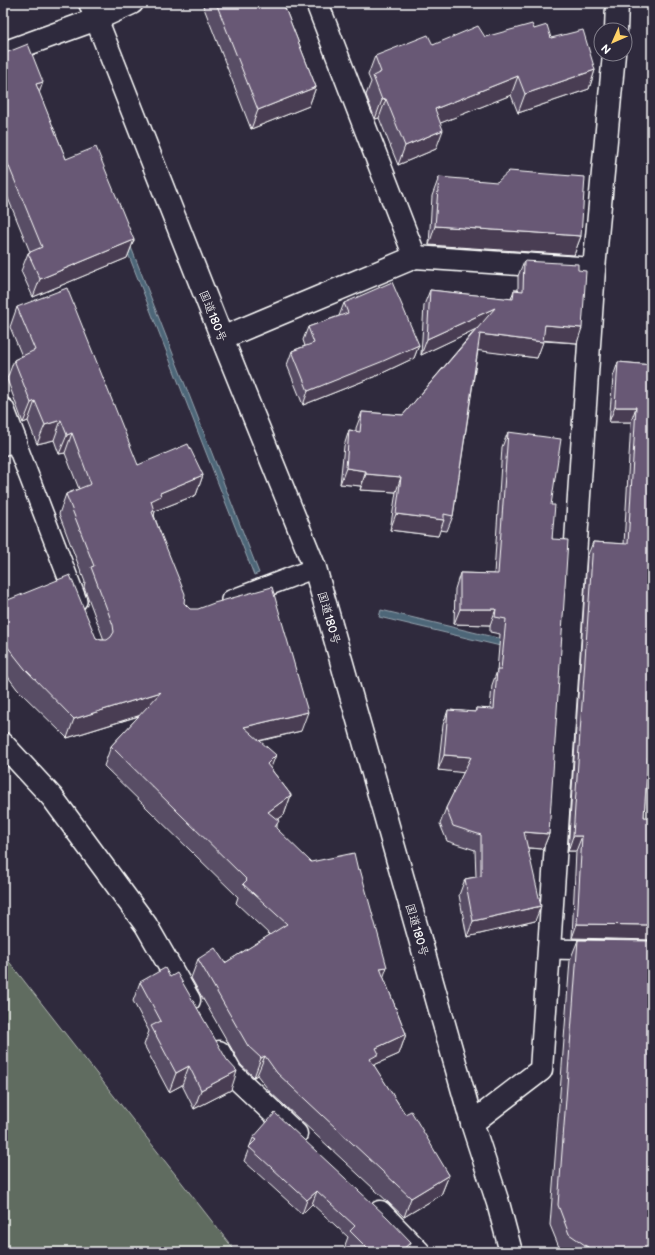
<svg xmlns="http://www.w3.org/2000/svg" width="655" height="1255" viewBox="0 0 655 1255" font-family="'Balsamiq Sans','Klee One',sans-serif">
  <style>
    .green { fill: #606c61; stroke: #b0b6b0 }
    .water { fill: #4e6678; stroke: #95a3ae }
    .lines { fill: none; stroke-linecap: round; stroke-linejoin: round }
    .service-casing { stroke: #fff; stroke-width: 22 }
    .minor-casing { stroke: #fff; stroke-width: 25 }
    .tertiary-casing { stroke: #fff; stroke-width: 25 }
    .trunk-casing { stroke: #fff; stroke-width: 25 }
    .service { stroke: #2f2a3d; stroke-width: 19 }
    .minor { stroke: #2f2a3d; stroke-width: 22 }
    .tertiary { stroke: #2f2a3d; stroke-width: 22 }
    .trunk { stroke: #2f2a3d; stroke-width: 22 }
    .wall { fill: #594d65; stroke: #fff }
    .shaded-wall { fill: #493e52; stroke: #fff }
    .building { fill: #685975; stroke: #fff }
    .labels { text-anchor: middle; stroke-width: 3.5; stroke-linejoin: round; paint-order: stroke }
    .street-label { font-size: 12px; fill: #fff; stroke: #2f2a3d }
  </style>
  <rect width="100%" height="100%" fill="#2f2a3d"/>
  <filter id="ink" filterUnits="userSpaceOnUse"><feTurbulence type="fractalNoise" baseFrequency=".025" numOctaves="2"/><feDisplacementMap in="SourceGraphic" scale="8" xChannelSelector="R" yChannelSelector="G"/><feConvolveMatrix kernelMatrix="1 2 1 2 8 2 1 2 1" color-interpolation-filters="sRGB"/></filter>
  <g filter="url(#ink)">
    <polygon class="green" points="3,954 236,1252 3,1252"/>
    <g class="water">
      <polygon points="98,163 259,573 254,575 93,164"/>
      <polygon points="381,610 560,653 559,660 379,617"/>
    </g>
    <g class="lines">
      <g class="service-casing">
        <g id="service">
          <polyline points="15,440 77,601"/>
          <polyline points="231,600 315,568"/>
          <polyline points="549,949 652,951"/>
        </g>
      </g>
      <g class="minor-casing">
        <g id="minor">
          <polyline points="317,3 415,257"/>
          <polyline points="3,53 97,19 132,3"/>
          <polyline points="222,338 415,257 594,269"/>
          <polyline points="3,409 15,440 3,444"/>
          <polyline points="3,744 52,797 146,925 189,1000"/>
          <polyline points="219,1052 231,1073 296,1134"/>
          <polyline points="380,1212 419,1252"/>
        </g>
      </g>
      <g class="tertiary-casing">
        <g id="tertiary">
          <polyline points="616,30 617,3"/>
          <polyline points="472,1123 541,1070 594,269 614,54"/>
        </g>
      </g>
      <g class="trunk-casing">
        <polyline id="trunk" points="90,3 222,338 315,568 472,1123 498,1203 511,1252"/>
      </g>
      <use href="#service" class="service"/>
      <use href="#minor" class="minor"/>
      <use href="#tertiary" class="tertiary"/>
      <use href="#trunk" class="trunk"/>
    </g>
    <g class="wall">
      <polygon points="202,3 283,3 316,87 309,106 251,129"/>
      <polygon points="534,29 551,38 595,70 589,89 518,113 511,95 440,123 436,149 398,165 379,118 375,119 366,95 371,82 368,75 375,56 433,45"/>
      <polygon points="3,54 39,93 66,159 134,240 127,258 33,297 21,271 28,253 30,252 3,186"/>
      <polygon points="439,177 581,236 574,255 429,245 432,196"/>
      <polygon points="524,261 577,343 543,341 537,358 478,350 453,516 447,531 440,530 438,536 390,530 396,492 360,490 361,486 340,484 344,446 349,430 356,431 356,428 362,412 403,415 476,329 421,355 424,305 430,290 511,299 514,290 518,290 518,276"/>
      <polygon points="344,303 419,345 414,358 376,376 303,405 287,365 292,351 305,346 303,340 308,327 339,316"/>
      <polygon points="17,307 138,465 203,475 196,495 155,511 154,515 184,603 301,731 260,741 271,769 291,795 284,815 277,820 277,828 383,976 406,1034 399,1054 374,1065 374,1066 405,1114 449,1175 441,1195 404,1217 270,1092 257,1075 254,1077 241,1065 191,978 198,959 225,963 270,935 236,903 238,897 104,766 111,746 139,716 67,738 17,689 3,670 3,602 101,640 104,640 84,587 85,582 59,514 66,494 79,489 65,453 59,454 54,440 37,444 28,421 23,423 7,379 14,360 22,356 10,327"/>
      <polygon points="618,362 652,365 652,765 649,772 647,772 644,817 652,818 652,940 572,938 576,851 568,851 587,557 593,542 624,544 631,422 609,422 613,377"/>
      <polygon points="508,432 551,505 552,539 549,834 543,849 527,848 535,921 467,937 459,895 465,879 476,877 475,850 447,841 440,824 446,808 464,772 438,770 443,725 448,710 475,712 476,708 490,709 492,685 497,671 500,634 490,632 490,625 454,624 455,589 460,573 494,574 502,447"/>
      <polygon points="578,940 652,1252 561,1252 550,1225 570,960"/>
      <polygon points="140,982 231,1090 194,1109 182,1085 169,1092 144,1045 149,1031 133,1001"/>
      <polygon points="253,1138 411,1242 407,1252 352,1252 345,1245 348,1237 312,1204 302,1214 244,1161"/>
    </g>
    <g class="shaded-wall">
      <polygon points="595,70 589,89 518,113 525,94"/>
      <polygon points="518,76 511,95 428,128 435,109"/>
      <polygon points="43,82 37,99 36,84"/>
      <polygon points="316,87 309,106 251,129 258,110"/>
      <polygon points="386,99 379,118 375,119 382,100"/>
      <polygon points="443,130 436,149 398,165 405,146"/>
      <polygon points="435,226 581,236 574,255 429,245"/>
      <polygon points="134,240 127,258 33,297 40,279"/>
      <polygon points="495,308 489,323 421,355 427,339"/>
      <polygon points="545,325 582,328 577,343 540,340"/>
      <polygon points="480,334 543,342 537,358 474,350"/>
      <polygon points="419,345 414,358 376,376 303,405 308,391"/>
      <polygon points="35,401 28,421 23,423 31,403"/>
      <polygon points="615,407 636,407 631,422 609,422"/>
      <polygon points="61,420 54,440 37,444 45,425"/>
      <polygon points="72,433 65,453 59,454 67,435"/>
      <polygon points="346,468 366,471 361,486 340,484"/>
      <polygon points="366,474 401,477 396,492 360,490"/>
      <polygon points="203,475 196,495 155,511 154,516 145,531 151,501 160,493"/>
      <polygon points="396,514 444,520 438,536 390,530"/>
      <polygon points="460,609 496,609 490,625 454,624"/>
      <polygon points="161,692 154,711 67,738 74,719"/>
      <polygon points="308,712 301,731 236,746 244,727"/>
      <polygon points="276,755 268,775 267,764"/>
      <polygon points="444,755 471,757 466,773 438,770"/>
      <polygon points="648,757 652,757 652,765 649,772 642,772"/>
      <polygon points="291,795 284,815 261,832 268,812"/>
      <polygon points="524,832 549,834 543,849 518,847"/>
      <polygon points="573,836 582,836 576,851 568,851"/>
      <polygon points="541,906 535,921 467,937 473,921"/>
      <polygon points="577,924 652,925 652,940 572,938"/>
      <polygon points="387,967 380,987 380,968"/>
      <polygon points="406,1034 399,1054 374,1065 372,1073 370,1059 376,1048"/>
      <polygon points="265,1056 257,1075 254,1077 261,1058"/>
      <polygon points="189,1066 182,1085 169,1092 176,1073"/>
      <polygon points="237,1071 231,1090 194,1109 201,1090"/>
      <polygon points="449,1175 441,1195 404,1217 411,1198"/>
      <polygon points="317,1191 312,1204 302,1214 307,1200"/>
      <polygon points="411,1242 407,1252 400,1252"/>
    </g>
    <g class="building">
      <polygon points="216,3 283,3 316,87 258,110"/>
      <polygon points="532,24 534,29 547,25 551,38 583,30 595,70 525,94 518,76 435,109 443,130 405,146 386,99 382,100 373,76 381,72 375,56 428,35 433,45 478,26 485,37"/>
      <polygon points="28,44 43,82 36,84 66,159 96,147 134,240 40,279 28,253 42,247 3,152 3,54"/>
      <polygon points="509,171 585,177 581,236 435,226 439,177 497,182"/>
      <polygon points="524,261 578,264 578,270 586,271 582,328 545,325 543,342 480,334 453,516 444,514 444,520 396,514 401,477 366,474 366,471 346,468 349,430 360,432 362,412 403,415 495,308 427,339 430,290 513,299 514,290 523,291"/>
      <polygon points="392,282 419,345 381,362 308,391 292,351 314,343 308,327 348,313 344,303"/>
      <polygon points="67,288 138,465 188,444 203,475 160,493 161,496 151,501 154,511 152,512 185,594 184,603 190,609 198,609 214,603 272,587 308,712 244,727 276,755 267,764 291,795 268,812 279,821 275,827 311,862 354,853 358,870 360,869 387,967 380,968 406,1034 376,1048 379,1054 370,1059 405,1114 411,1111 449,1175 411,1198 277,1073 265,1056 261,1058 248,1046 198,959 215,948 225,963 287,924 243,884 247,880 111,746 161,692 74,719 25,669 3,641 3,602 70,575 96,638 101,640 107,640 111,637 114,632 113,625 91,567 94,566 66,494 91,484 72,433 67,435 61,420 45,425 35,401 31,403 14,360 35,350 17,307"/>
      <polygon points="618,362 652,365 652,757 648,757 644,817 652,818 652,925 577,924 582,836 573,836 593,542 628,544 636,407 615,407"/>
      <polygon points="508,432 561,439 551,505 555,505 552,539 568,540 549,834 524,832 541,906 473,921 465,879 481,876 481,835 453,826 446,808 471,757 444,755 448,710 476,712 476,708 494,709 497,670 501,670 506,619 495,617 496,609 460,609 460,573 498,574"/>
      <polygon points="578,940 652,941 652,1252 595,1252 569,1234 558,1205"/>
      <polygon points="165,968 170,977 177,973 227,1060 237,1071 201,1090 189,1066 176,1073 151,1026 161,1021 140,982"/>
      <polygon points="275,1113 387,1217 411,1242 400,1252 371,1252 350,1231 355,1226 317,1191 307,1200 249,1147 256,1140 253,1138"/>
    </g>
  </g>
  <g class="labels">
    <g class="street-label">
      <text transform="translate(213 316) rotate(68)" y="4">国道180号</text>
      <text transform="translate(329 618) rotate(74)" y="4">国道180号</text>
      <text transform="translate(417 930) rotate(74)" y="4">国道180号</text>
    </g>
  </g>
  <rect width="655" height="1255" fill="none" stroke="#2f2a3d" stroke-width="16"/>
  <rect x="8" y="8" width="639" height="1239" fill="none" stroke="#fff" stroke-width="1.5" filter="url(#ink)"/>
  <g transform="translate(613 42) rotate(225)"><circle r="19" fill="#2f2a3d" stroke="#827f8b"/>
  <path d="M0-3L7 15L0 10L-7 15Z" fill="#ffd166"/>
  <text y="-6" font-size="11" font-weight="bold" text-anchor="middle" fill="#ffffff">N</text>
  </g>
</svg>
